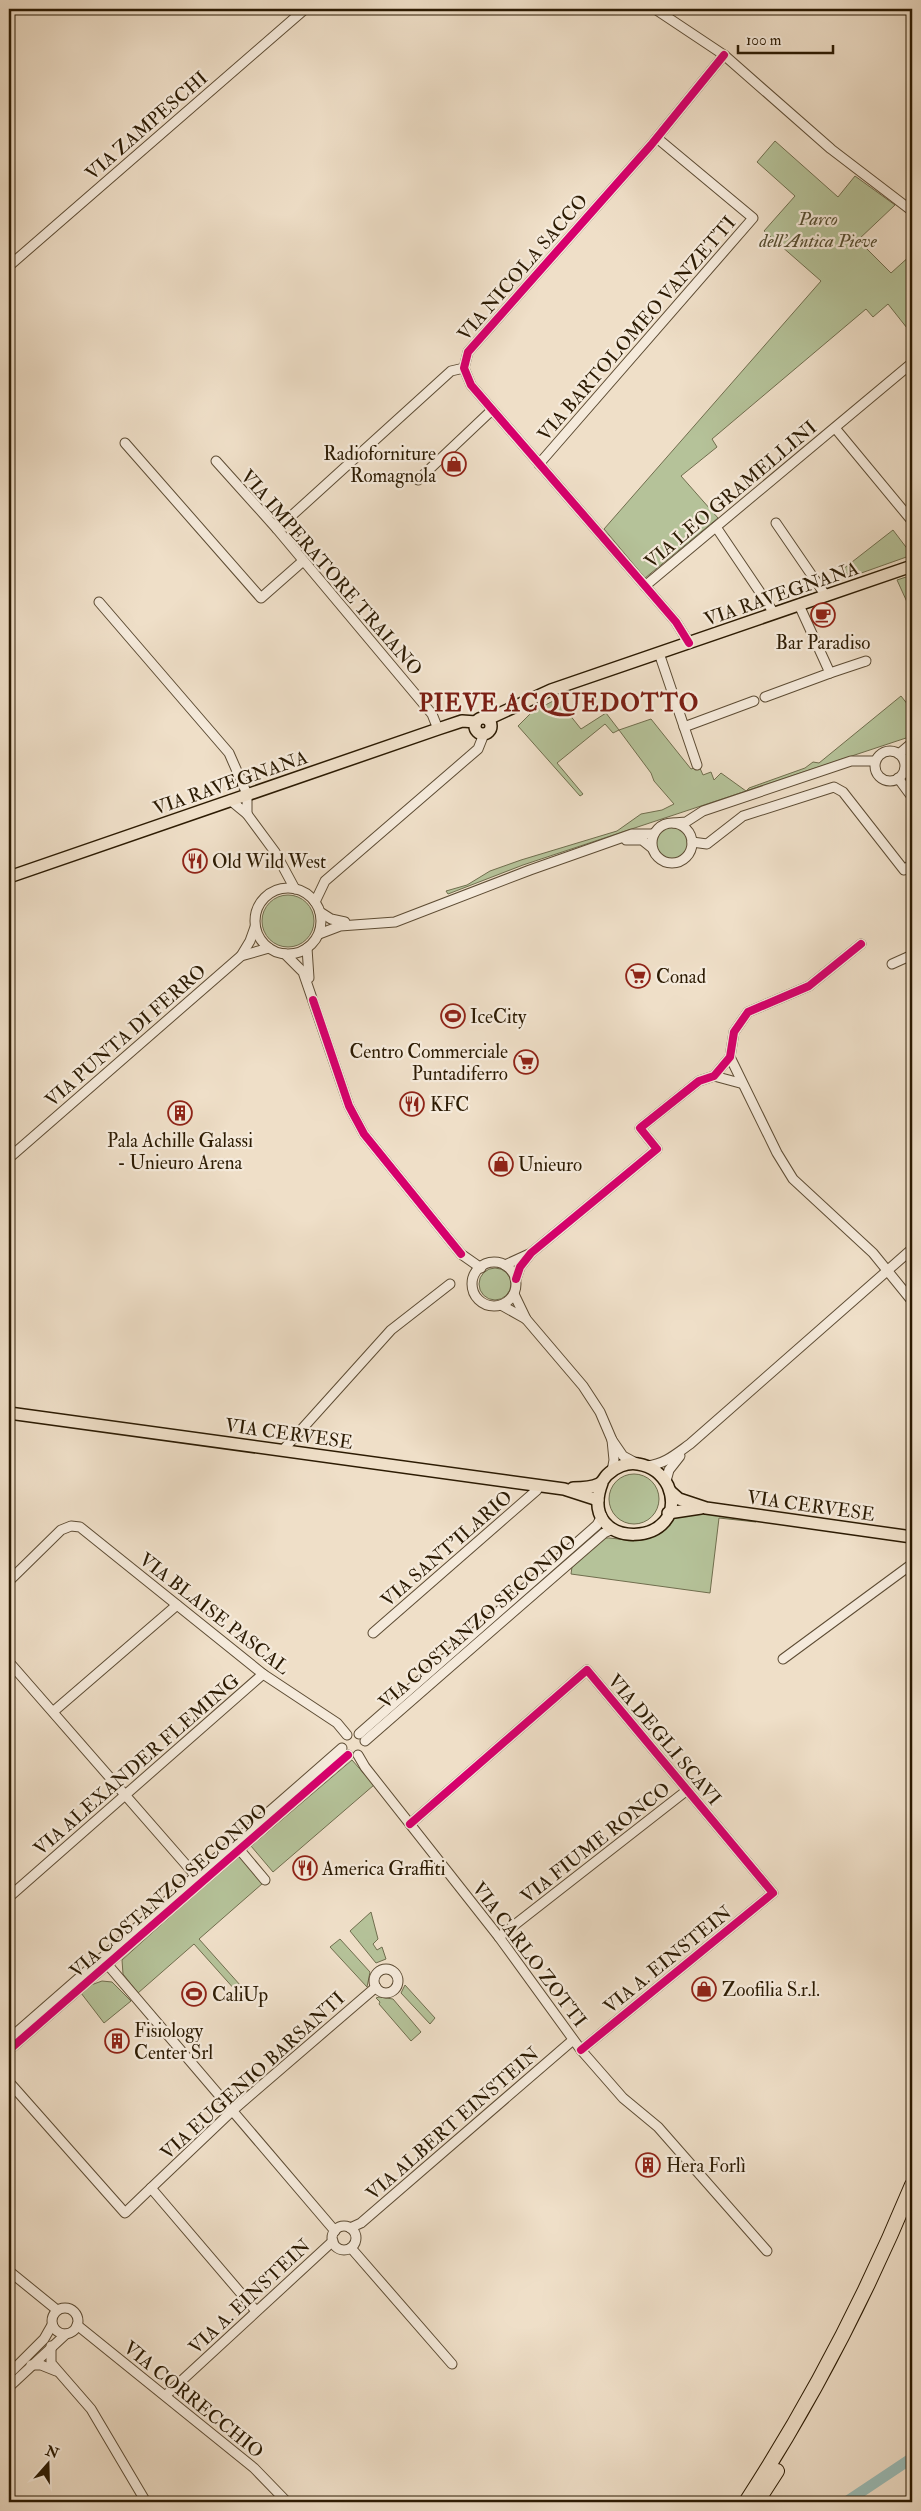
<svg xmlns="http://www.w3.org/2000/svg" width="921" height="2511" viewBox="0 0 921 2511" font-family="'IM FELL Double Pica',serif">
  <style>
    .green { fill: #b5c299; stroke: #706e4e }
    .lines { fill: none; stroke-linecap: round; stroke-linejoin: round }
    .river { stroke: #9abcb7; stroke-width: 11 }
    .minor-casing { stroke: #5d4c34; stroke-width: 11 }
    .major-casing { stroke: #2c1b03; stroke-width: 14 }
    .highway-casing { stroke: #2c1b03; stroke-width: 16 }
    .minor { stroke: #f5eadb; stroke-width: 9 }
    .major { stroke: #efdfc8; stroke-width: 11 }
    .highway { stroke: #efdfc8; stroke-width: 14 }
    .cycleway-casing { stroke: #f5eadb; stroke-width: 11 }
    .cycleway { stroke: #d6006c; stroke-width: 8 }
    .labels { text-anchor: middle; stroke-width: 4.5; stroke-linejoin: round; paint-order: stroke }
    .street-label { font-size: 19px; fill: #2c1b03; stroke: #f5eadb }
    .park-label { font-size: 19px; font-style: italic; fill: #554d30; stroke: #f5eadb }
    .poi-label { font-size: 19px; fill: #2c1b03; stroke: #f5eadb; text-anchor: start }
    .district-label { font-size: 24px; font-weight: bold; letter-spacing: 1px; fill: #7a1f14; stroke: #f5eadb }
  </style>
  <rect width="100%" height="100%" fill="#efdfc8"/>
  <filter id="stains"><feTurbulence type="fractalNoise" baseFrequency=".004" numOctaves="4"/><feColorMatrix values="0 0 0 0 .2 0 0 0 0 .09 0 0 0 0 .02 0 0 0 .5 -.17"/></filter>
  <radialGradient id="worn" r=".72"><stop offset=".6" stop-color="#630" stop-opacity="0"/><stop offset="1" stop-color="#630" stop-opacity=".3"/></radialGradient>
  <g class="green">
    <polygon points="775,141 838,197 855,176 895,205 858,240 891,273 912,254 912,324 907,328 888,304 873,317 866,309 712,439 717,447 681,476 718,518 645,578 604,529 821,281 764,231 795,196 757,162"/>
    <polygon points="893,530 912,555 850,577 843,569"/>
    <polygon points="912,575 912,598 907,602 897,580"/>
    <polygon points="901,696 912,710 912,736 523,865 448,894 446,891 467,885 490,871 521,860 617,831 641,814 662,810 674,804 654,781 651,773 619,730 613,733 605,724 557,763 583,794 580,796 518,726 532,712 557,699 581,729 606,713 619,730 651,719 691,769 699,766 703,775 711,772 714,780 721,773 746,791 749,788 805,768 813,762 819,763"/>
    <circle cx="672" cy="843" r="16"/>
    <circle cx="288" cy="921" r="26"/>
    <circle cx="495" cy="1284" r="16"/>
    <circle cx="634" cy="1499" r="25"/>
    <path d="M691,1512L756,1519V1522L719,1518L710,1593L571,1574L572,1567L603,1538C618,1537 632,1544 646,1539C667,1533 666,1514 691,1512Z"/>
    <polygon points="596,1530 599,1533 374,1729 372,1726"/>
    <polygon points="352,1760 374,1785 273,1872 251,1846"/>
    <polygon points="238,1855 263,1883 199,1939 249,1995 244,2000 194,1944 138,1993 123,1974 122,1960"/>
    <polygon points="371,1912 378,1939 373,1944 377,1950 382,1947 386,1959 376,1963 350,1931"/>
    <polygon points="340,1939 370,1972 367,1987 330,1947"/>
    <polygon points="102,1981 112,1982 131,2001 104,2023 81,1993 91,1985"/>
    <polygon points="405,1985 435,2018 430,2024 401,1993"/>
    <polygon points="379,1997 393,1999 421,2032 411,2041 379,2004 380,2002 376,1998"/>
  </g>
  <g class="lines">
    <polyline class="river" points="846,2502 912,2458"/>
    <g class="minor-casing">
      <g id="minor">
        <polyline points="655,9 724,55 831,149 912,211"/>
        <polyline points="9,266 305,9"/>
        <polyline points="835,428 912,521"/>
        <polyline points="125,443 261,598 303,561"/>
        <polyline points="216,461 277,529 432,714 438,729"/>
        <polyline points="539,464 753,218 657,138"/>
        <polyline points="418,480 492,410"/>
        <polyline points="776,523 826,596"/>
        <polyline points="716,527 774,613"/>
        <polyline points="277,529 451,371 464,368"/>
        <polyline points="645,586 912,363"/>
        <polyline points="99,602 229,753 247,794 247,814"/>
        <polyline points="689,643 676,622 645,586 471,385 464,368 468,352 651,145 724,55"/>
        <polyline points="659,653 697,765"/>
        <polyline points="830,673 866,661"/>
        <polyline points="765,697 830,673 799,605"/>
        <polyline points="684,727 754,701"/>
        <circle cx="890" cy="766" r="15"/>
        <polyline points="899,754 912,743"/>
        <polyline points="898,778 912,797"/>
        <polyline points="230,800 247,814 275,852 295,889"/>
        <circle cx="672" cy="843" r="20"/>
        <polyline points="674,823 686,822 703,811 851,761 875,761"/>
        <polyline points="626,840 642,840 652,848"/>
        <polyline points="692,842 707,844 743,816 834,787 843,792 904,870 912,864"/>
        <circle cx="288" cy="921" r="33"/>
        <polyline points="315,902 325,881 478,749 484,734"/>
        <polyline points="320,912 331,919 345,922"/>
        <polyline points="319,934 340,926 395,922 530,870 632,834 654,834"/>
        <polyline points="307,948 309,978"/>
        <polyline points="285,954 303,972 349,1106 364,1134 461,1254 481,1268"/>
        <polyline points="241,956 250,941 255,927"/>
        <polyline points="892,964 912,955"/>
        <polyline points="730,1057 777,1153 793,1179 873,1253 912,1301"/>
        <polyline points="714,1076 740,1083"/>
        <polyline points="9,1158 241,956 269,948"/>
        <circle cx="494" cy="1284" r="22"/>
        <polyline points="505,1265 529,1254"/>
        <polyline points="516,1279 520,1267 531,1253 657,1149 640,1128 699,1081 714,1076 730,1057 734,1032 748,1012 809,986 861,944"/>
        <polyline points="514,1294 526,1319"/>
        <polyline points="501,1305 526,1319 583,1386 600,1412 612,1440 623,1456 636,1463"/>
        <polyline points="283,1450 391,1330 450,1284"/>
        <path d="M647,1466C665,1464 676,1454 690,1444L912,1249"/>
        <polyline points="612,1471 614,1460 612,1440"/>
        <polyline points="666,1481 669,1470 680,1456"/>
        <polyline points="9,1581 61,1530 71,1526 80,1527 263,1674 337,1723 347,1735"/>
        <polyline points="373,1633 537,1490 538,1486"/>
        <polyline points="783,1659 912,1564"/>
        <polyline points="9,1662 195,1875"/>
        <polyline points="54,1711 177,1605"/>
        <polyline points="359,1734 597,1525 602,1516"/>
        <polyline points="365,1741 604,1533 613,1529"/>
        <polyline points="358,1755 365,1767 499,1937 581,2050 623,2098 658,2127 767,2251"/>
        <polyline points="410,1824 587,1670 773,1893 581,2050"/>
        <polyline points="239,1849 265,1880"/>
        <polyline points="9,1897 263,1674"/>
        <polyline points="499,1937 686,1791"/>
        <polyline points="108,1965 335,2231"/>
        <circle cx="386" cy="1981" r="12"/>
        <polyline points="9,2039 342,1748"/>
        <polyline points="9,2050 348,1755"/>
        <polyline points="9,2082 125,2213 151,2188 256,2311"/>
        <polyline points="151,2188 232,2111 376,1987"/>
        <circle cx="344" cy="2238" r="12"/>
        <polyline points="350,2228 361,2223 573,2040"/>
        <polyline points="351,2248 452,2364"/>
        <polyline points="9,2271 57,2310"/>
        <circle cx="65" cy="2321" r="13"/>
        <polyline points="77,2325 254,2468 287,2502"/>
        <polyline points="51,2346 51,2363 91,2409 146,2502"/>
        <polyline points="31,2365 41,2365 56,2371"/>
        <polyline points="9,2374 44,2339 52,2325"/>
        <polyline points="9,2387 66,2334"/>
        <polyline points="166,2395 333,2241"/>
      </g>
    </g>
    <g class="major-casing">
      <g id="major">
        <circle cx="483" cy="726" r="8"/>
        <polyline points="488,719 551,690 912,566"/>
        <polyline points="9,877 438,729 462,721 476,722"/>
        <polyline points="9,1413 564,1489 598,1500"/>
        <path d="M573,1488C582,1488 591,1488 599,1484C603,1482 604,1478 607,1475C615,1467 627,1462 638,1464C651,1466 662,1474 668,1486C693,1548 575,1554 602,1483"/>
        <polyline points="670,1491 679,1499 706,1508 912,1537"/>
        <polyline points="668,1513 701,1508"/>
      </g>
    </g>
    <g class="highway-casing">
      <g id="highway">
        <path d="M746,2502C811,2402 866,2296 912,2185"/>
        <polyline points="757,2502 777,2471"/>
      </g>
    </g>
    <use href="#minor" class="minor"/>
    <use href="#major" class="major"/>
    <use href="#highway" class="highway"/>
    <g class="cycleway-casing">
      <g id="cycleway">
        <polyline points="689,643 676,622 645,586 471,385 464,368 468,352 651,145 724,55"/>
        <polyline points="313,1000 349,1106 364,1134 461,1254"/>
        <polyline points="516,1279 520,1267 531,1253 657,1149 640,1128 699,1081 714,1076 730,1057 734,1032 748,1012 809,986 861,944"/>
        <polyline points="410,1824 587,1670 773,1893 581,2050"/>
        <polyline points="9,2050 348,1755"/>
      </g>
    </g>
    <use href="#cycleway" class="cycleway"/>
  </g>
  <defs>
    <g id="shop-ring" transform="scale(1.25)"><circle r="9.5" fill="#f5eadb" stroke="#8f2418" stroke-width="1.5"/><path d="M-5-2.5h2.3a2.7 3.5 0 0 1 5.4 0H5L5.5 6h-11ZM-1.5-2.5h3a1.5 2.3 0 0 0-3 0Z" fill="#8f2418"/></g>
    <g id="cafe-ring" transform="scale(1.25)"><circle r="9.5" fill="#f5eadb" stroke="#8f2418" stroke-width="1.5"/><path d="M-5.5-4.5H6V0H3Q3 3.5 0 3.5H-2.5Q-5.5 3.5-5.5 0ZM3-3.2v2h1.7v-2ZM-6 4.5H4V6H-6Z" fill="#8f2418"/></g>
    <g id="restaurant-ring" transform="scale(1.25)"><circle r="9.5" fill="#f5eadb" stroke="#8f2418" stroke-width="1.5"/><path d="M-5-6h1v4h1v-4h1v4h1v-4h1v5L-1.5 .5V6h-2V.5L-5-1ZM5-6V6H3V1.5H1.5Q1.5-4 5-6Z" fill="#8f2418"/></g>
    <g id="supermarket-ring" transform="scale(1.25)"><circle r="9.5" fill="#f5eadb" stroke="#8f2418" stroke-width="1.5"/><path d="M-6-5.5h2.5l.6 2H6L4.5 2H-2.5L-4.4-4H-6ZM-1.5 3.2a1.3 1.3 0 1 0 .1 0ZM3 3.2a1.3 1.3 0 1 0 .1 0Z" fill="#8f2418"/></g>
    <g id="stadium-ring" transform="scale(1.25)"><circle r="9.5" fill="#f5eadb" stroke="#8f2418" stroke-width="1.5"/><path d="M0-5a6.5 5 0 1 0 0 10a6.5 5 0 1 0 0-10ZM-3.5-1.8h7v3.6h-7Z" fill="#8f2418"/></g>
    <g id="building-ring" transform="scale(1.25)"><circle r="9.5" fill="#f5eadb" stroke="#8f2418" stroke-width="1.5"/><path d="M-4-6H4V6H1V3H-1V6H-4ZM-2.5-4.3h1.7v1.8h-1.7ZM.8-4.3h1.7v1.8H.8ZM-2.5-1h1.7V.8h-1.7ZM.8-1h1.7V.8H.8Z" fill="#8f2418"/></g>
  </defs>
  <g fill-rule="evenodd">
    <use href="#shop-ring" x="454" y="464"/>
    <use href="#cafe-ring" x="823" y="615"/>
    <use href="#restaurant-ring" x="195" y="861"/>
    <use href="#supermarket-ring" x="638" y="976"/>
    <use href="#stadium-ring" x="453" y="1016"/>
    <use href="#supermarket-ring" x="526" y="1062"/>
    <use href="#restaurant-ring" x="412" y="1104"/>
    <use href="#building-ring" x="180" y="1113"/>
    <use href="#shop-ring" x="501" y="1164"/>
    <use href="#restaurant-ring" x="305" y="1868"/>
    <use href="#shop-ring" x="704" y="1989"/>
    <use href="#stadium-ring" x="194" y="1994"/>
    <use href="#building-ring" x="117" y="2041"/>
    <use href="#building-ring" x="648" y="2165"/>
  </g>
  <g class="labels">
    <g class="street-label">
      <text transform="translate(146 125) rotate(-41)" y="7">VIA ZAMPESCHI</text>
      <text transform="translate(522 267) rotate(-49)" y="7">VIA NICOLA SACCO</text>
      <text transform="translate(636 328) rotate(-49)" y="7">VIA BARTOLOMEO VANZETTI</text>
      <text transform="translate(730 494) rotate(-40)" y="7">VIA LEO GRAMELLINI</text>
      <text transform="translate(332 572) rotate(49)" y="7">VIA IMPERATORE TRAIANO</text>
      <text transform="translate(781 593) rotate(-19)" y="7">VIA RAVEGNANA</text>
      <text transform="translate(230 782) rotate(-19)" y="7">VIA RAVEGNANA</text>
      <text transform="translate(125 1035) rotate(-41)" y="7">VIA PUNTA DI FERRO</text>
      <text transform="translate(289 1433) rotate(8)" y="7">VIA CERVESE</text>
      <text transform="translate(811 1505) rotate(8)" y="7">VIA CERVESE</text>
      <text transform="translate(446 1548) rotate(-41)" y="7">VIA SANT'ILARIO</text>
      <text transform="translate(215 1613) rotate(38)" y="7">VIA BLAISE PASCAL</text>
      <text transform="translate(477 1621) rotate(-41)" y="7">VIA COSTANZO SECONDO</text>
      <text transform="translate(665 1739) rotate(50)" y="7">VIA DEGLI SCAVI</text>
      <text transform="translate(136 1764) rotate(-41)" y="7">VIA ALEXANDER FLEMING</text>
      <text transform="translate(595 1842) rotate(-38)" y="7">VIA FIUME RONCO</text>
      <text transform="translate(168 1890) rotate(-41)" y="7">VIA COSTANZO SECONDO</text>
      <text transform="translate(530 1954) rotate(53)" y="7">VIA CARLO ZOTTI</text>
      <text transform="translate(667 1959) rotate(-39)" y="7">VIA A. EINSTEIN</text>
      <text transform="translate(252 2075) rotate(-42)" y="7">VIA EUGENIO BARSANTI</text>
      <text transform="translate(452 2123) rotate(-41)" y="7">VIA ALBERT EINSTEIN</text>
      <text transform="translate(249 2296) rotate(-43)" y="7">VIA A. EINSTEIN</text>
      <text transform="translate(194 2399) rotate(39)" y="7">VIA CORRECCHIO</text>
    </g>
    <g class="park-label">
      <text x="818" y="225">Parco<tspan x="818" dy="22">dell'Antica Pieve</tspan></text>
    </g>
    <g class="poi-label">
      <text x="436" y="460" text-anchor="end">Radioforniture<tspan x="436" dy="22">Romagnola</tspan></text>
      <text x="823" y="649" text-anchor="middle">Bar Paradiso</text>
      <text x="212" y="868">Old Wild West</text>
      <text x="656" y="983">Conad</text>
      <text x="470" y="1023">IceCity</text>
      <text x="508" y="1058" text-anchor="end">Centro Commerciale<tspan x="508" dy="22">Puntadiferro</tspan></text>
      <text x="430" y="1111">KFC</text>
      <text x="180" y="1147" text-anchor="middle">Pala Achille Galassi<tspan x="180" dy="22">- Unieuro Arena</tspan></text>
      <text x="518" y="1171">Unieuro</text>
      <text x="322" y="1875">America Graffiti</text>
      <text x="722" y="1996">Zoofilia S.r.l.</text>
      <text x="212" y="2001">CaliUp</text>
      <text x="134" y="2037">Fisiology<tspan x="134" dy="22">Center Srl</tspan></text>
      <text x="666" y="2172">Hera Forlì</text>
    </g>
    <g class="district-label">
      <text x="559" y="711">PIEVE ACQUEDOTTO</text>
    </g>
  </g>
  <rect width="921" height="2511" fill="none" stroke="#efdfc8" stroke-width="30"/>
  <rect x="10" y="10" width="901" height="2491" fill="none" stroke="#2c1b03" stroke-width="2.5"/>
  <rect x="15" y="15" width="891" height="2481" fill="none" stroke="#2c1b03"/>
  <g transform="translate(48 2464) rotate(20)" stroke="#f5eadb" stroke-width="4" paint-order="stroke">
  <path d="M0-4L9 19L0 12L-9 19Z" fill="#2c1b03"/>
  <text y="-8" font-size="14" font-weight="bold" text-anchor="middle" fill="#2c1b03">N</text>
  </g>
  <path d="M738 45v8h95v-8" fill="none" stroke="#2c1b03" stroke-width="2.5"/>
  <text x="746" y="45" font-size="15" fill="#2c1b03" stroke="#f5eadb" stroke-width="4" paint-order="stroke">100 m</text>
  <rect width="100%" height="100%" filter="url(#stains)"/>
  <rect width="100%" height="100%" fill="url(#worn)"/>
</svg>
